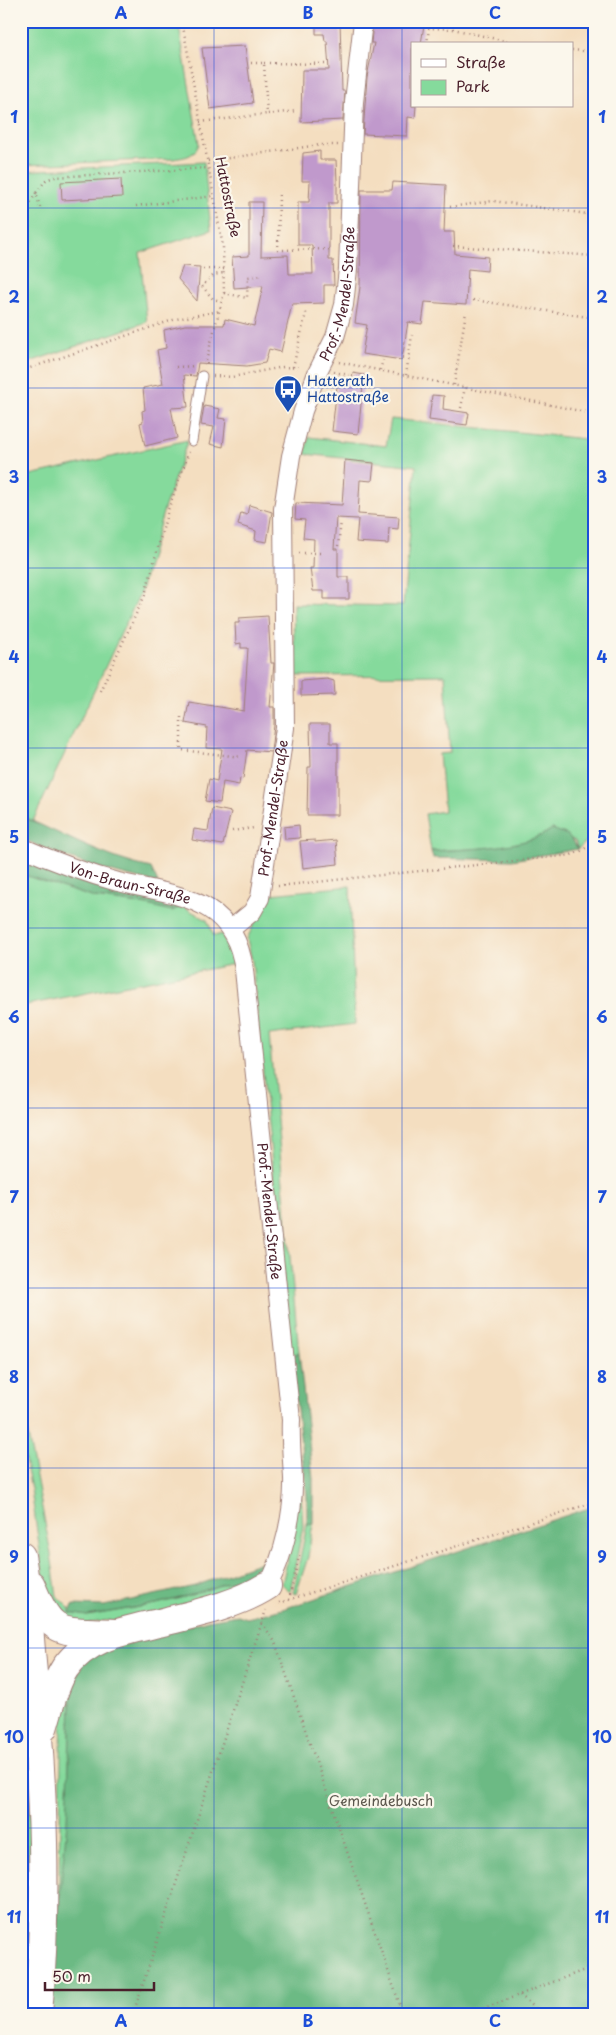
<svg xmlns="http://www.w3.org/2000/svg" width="616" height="2035" viewBox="0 0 616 2035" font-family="'Playpen Sans',sans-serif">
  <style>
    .green { fill: #85da9c; stroke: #687c64 }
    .forest { fill: #6cba84; stroke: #5b6c58 }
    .building { fill: #c099cc }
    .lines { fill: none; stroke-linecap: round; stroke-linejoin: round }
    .service-casing { stroke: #9f7e76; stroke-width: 11 }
    .minor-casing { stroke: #9f7e76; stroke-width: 20 }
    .trunk-casing { stroke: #9f7e76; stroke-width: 30 }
    .path { stroke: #9f7e76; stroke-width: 2.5; stroke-dasharray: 1 4; stroke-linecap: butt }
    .service { stroke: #fff; stroke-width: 9 }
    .minor { stroke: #fff; stroke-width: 18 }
    .trunk { stroke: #fff; stroke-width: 28 }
    .grid { fill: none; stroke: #1d4ed8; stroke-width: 1; stroke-opacity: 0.55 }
    .labels { text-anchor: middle; stroke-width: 4.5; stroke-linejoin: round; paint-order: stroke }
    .street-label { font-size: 14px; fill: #4a1f2b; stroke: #fbf7ec }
    .transit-label { font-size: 14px; fill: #164399; stroke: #fbf7ec; text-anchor: start }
    .park-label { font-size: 14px; fill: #5c574d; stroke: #fbf7ec }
    .neatline { fill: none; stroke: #1d4ed8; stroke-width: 2 }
    .grid-label { font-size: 16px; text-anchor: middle; font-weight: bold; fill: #1d4ed8 }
  </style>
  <rect width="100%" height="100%" fill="#fbf7ec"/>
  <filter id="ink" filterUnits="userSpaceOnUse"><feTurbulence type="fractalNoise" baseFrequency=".02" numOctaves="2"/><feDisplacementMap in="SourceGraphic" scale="10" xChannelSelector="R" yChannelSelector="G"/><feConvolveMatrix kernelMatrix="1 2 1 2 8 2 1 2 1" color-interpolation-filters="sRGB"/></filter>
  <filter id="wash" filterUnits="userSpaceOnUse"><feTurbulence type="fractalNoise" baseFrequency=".0096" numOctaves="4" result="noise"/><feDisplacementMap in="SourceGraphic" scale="20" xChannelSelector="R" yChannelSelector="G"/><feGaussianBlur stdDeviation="1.12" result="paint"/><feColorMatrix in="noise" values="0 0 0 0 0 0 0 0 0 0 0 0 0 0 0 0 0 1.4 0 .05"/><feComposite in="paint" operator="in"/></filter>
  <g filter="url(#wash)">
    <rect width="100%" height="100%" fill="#f4dec0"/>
    <g class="green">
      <path d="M21,21H178L199,144C194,157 185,157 173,159L21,165Z"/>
      <polygon points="204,162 211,230 140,253 147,322 21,365 21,171"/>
      <path d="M391,419L595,440L594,830L589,839L578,849L575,841L552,829C526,850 464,849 431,851L425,814L444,811L439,754L450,753L445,675L295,676L293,604L403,606L416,466L305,454L309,437L386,446Z"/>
      <polygon points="188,440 164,509 141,591 33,821 21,816 21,477"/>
      <polygon points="21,874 95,898 148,905 172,911 182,906 207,920 214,936 222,934 234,964 21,1006"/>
      <polygon points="350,886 355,1024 269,1035 299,1352 291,1357 252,961 247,939 266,899 272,894"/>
      <polygon points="21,1399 51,1554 57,1596 70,1609 70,1613 87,1616 156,1604 188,1596 267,1569 262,1579 159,1613 77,1625 47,1601 31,1489 21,1442"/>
      <polygon points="299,1454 303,1527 290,1592 282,1584 289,1553"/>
      <polygon points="313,1523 308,1557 296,1594 293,1593 307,1524"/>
      <polygon points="81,1668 74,1681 71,1702 67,1844 50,2014 59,1883 62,1698"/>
      <polygon points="21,1685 30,1798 32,1907 23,2014 21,2014"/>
    </g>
    <g class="forest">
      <path d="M21,816C65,835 104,858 151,868L158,883C110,873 65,859 21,838Z"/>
      <path d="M552,829L568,835L578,849L512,860L433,858L431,851C463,849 526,849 552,829Z"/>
      <polygon points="21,854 114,887 182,906 172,911 148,905 95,898 21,874"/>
      <polygon points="299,1352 313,1479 313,1523 307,1524 307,1496 291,1357"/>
      <polygon points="595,1506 595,2014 48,2014 67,1822 71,1702 74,1681 81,1668 84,1656 208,1620 238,1615 247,1618 283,1609"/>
      <polygon points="272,1558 267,1569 188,1596 156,1604 87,1616 70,1613 73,1605 104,1606 195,1586"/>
    </g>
    <g id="blocks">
      <g class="building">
        <polygon points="316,21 340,21 342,91 345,91 343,120 301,122 302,70 329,70 327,41 325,41 324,34 316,34"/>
        <polygon points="373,21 411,21 424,25 421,44 412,44 412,106 416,106 415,118 408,117 407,136 363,134 367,77 374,43 371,43"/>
        <polygon points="245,46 253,103 210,109 202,48"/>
        <polygon points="320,151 320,160 336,160 337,181 337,203 329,203 329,260 333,260 334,285 324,285 324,303 292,304 281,352 269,349 265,363 247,366 198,363 196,376 184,375 188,407 171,408 177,438 145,446 140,423 143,422 142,411 145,410 143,388 163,384 157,350 166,348 164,330 185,325 224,325 225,319 254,326 263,286 234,288 232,257 249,256 249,202 262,202 261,256 288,255 289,274 313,274 312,245 298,245 298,202 309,202 310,181 302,181 303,153"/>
        <polygon points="121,179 122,197 62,200 61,182"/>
        <polygon points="393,182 446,185 444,232 454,232 455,254 488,257 487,271 468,269 466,305 425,302 422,324 408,322 402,360 362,354 367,325 355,323 360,287 361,190 392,190"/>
        <polygon points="183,266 200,267 197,301 178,279"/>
        <polygon points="353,373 364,375 358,434 332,431 338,377 352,379"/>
        <polygon points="432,395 444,396 443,409 469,413 467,425 429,420"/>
        <polygon points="204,406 220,409 218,418 226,419 223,447 210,444 214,427 201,425"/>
        <polygon points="345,460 374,463 372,481 360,480 358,514 399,517 398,529 389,528 388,544 356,542 358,519 336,518 334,549 338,549 338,577 349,577 349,599 324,599 324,591 313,591 310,568 313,568 314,539 303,538 305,520 295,519 296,503 342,505"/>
        <polygon points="249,505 272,512 267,542 255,540 256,531 238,525 241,513 247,515"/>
        <polygon points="268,616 271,663 274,663 270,707 274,707 274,725 271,752 247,750 243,779 240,778 239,785 223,782 220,803 205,801 209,779 217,781 222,749 206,748 207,727 185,723 189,702 244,711 248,648 241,648 241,643 236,644 235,623 239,623 239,618"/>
        <polygon points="327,679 334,681 335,695 301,696 301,681"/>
        <polygon points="310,724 330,724 330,743 338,743 338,815 307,815 308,767 311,767"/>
        <polygon points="212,808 231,812 223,845 192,840 194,829 208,831"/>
        <polygon points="299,825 300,838 285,839 284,827"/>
        <polygon points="315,840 315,842 336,840 338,864 303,868 300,841"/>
      </g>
    </g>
  </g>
  <g filter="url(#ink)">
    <use href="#blocks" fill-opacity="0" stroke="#9f7e76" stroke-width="1"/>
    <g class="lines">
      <g class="service-casing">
        <polyline id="service" points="192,441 202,376"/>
      </g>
      <g class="minor-casing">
        <g id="minor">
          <path id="s1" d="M21,847C53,861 85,873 118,882C177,896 235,897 244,970L291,1420C290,1439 292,1458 293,1478C294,1509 284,1559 267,1586"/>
          <path id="s2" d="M231,929L252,912L260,898L285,728L283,509L291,456L303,411L317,373L335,337L344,305L348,269L354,102L363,21"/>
        </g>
      </g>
      <g class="trunk-casing">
        <g id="trunk">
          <path d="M21,1556C28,1594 29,1634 33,1673C43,1786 48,1900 38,2014"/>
          <path d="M31,1585C52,1639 62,1630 114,1633"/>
          <path d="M43,1728C49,1709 54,1685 65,1668C89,1634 131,1630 167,1621C199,1613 239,1604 267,1586"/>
        </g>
      </g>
      <g class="path">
        <polyline points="182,21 223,247 224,293 205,365"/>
        <polyline points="427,44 429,28 453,29 518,44"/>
        <polyline points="572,50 595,52"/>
        <polyline points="251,63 264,63 267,114 297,111"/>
        <polyline points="264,63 327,64"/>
        <polyline points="200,122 267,114"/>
        <polyline points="208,161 319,145 338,145"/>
        <polyline points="279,195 278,250 332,249"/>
        <polyline points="21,205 29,203"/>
        <polyline points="136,206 214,196"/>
        <polyline points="40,207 36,193 46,180 54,177 209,168"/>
        <polyline points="450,207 493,201 595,215"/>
        <polyline points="24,226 25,212 36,193"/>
        <polyline points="453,246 595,256"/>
        <polyline points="203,269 224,269"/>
        <polyline points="224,293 247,298 248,277 262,275"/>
        <polyline points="473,300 595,318"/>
        <polyline points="222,301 213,299 202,286 214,275 224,273"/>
        <polyline points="339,362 595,414"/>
        <polyline points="176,367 196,366"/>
        <polyline points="293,367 307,309"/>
        <polyline points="380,370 383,360"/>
        <polyline points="21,371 176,319 220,311"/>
        <polyline points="334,372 349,375"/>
        <polyline points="406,375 412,335"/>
        <polyline points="213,376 232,377 283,367 301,368"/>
        <polyline points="454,385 466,312"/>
        <polyline points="461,408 465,387"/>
        <polyline points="338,546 341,522"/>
        <polyline points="299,553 320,553"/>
        <polyline points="100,691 145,595 168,510 189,452"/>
        <polyline points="181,717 181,750 241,757"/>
        <polyline points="232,831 254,828"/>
        <polyline points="278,886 571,855 581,851 595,842"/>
        <polyline points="289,1600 300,1552"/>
        <polyline points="279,1603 595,1502"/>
        <polyline points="262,1623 275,1642 403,2014"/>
        <polyline points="520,1995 542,2014"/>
        <polyline points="133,2014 266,1610"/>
        <polyline points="469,2014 595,1966"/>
      </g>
      <use href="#service" class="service"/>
      <use href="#minor" class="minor"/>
      <use href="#trunk" class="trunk"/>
    </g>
  </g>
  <path class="grid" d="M214,21V2014M402,21V2014M21,208H595M21,388H595M21,568H595M21,748H595M21,928H595M21,1108H595M21,1288H595M21,1468H595M21,1648H595M21,1828H595"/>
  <defs>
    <g id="bus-pin" transform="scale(1.4375)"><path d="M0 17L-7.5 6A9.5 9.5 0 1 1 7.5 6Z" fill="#1a4fb4" stroke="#fbf7ec"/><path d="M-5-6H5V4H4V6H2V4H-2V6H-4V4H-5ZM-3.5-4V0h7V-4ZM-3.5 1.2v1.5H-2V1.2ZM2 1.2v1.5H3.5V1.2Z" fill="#fff"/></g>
  </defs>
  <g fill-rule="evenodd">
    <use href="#bus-pin" x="288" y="389"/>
  </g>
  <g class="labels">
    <g class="street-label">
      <text transform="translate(228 197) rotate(79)" y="5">Hattostraße</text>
      <text dy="5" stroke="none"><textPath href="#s2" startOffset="658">Prof.-Mendel-Straße</textPath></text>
      <text dy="5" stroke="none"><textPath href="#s2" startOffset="134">Prof.-Mendel-Straße</textPath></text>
      <text dy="5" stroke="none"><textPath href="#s1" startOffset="115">Von-Braun-Straße</textPath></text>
      <text dy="5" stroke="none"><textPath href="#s1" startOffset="514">Prof.-Mendel-Straße</textPath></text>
    </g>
    <g class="transit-label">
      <text x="307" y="386">Hatterath<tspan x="307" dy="16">Hattostraße</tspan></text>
    </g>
    <g class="park-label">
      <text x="381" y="1806">Gemeindebusch</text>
    </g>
  </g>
  <rect width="616" height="2035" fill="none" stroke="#fbf7ec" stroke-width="55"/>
  <rect x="411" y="42" width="162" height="65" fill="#fbf7ec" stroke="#b4a19f"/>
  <rect x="421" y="59" width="25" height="8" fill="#ffffff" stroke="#b4a19f"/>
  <text x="456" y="68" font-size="15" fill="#4a1f2b">Straße</text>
  <rect x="421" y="80" width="25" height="15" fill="#85da9c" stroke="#b4a19f"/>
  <text x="456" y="92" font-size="15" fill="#4a1f2b">Park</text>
  <path d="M45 1982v8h109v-8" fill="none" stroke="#4a1f2b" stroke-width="2.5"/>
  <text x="52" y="1982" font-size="15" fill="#4a1f2b" stroke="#fbf7ec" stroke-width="4" paint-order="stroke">50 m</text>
  <rect x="28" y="28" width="560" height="1980" class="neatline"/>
  <g class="grid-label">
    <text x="121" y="19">A</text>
    <text x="308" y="19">B</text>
    <text x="495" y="19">C</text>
    <text x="14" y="123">1</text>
    <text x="602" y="123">1</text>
    <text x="14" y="303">2</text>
    <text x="602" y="303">2</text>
    <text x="14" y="483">3</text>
    <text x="602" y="483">3</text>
    <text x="14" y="663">4</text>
    <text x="602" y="663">4</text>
    <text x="14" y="843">5</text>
    <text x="602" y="843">5</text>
    <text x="14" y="1023">6</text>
    <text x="602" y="1023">6</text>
    <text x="14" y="1203">7</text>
    <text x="602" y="1203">7</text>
    <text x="14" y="1383">8</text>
    <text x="602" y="1383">8</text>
    <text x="14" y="1563">9</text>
    <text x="602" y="1563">9</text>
    <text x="14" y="1743">10</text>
    <text x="602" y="1743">10</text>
    <text x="14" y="1923">11</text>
    <text x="602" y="1923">11</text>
    <text x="121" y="2027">A</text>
    <text x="308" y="2027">B</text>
    <text x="495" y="2027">C</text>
  </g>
</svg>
